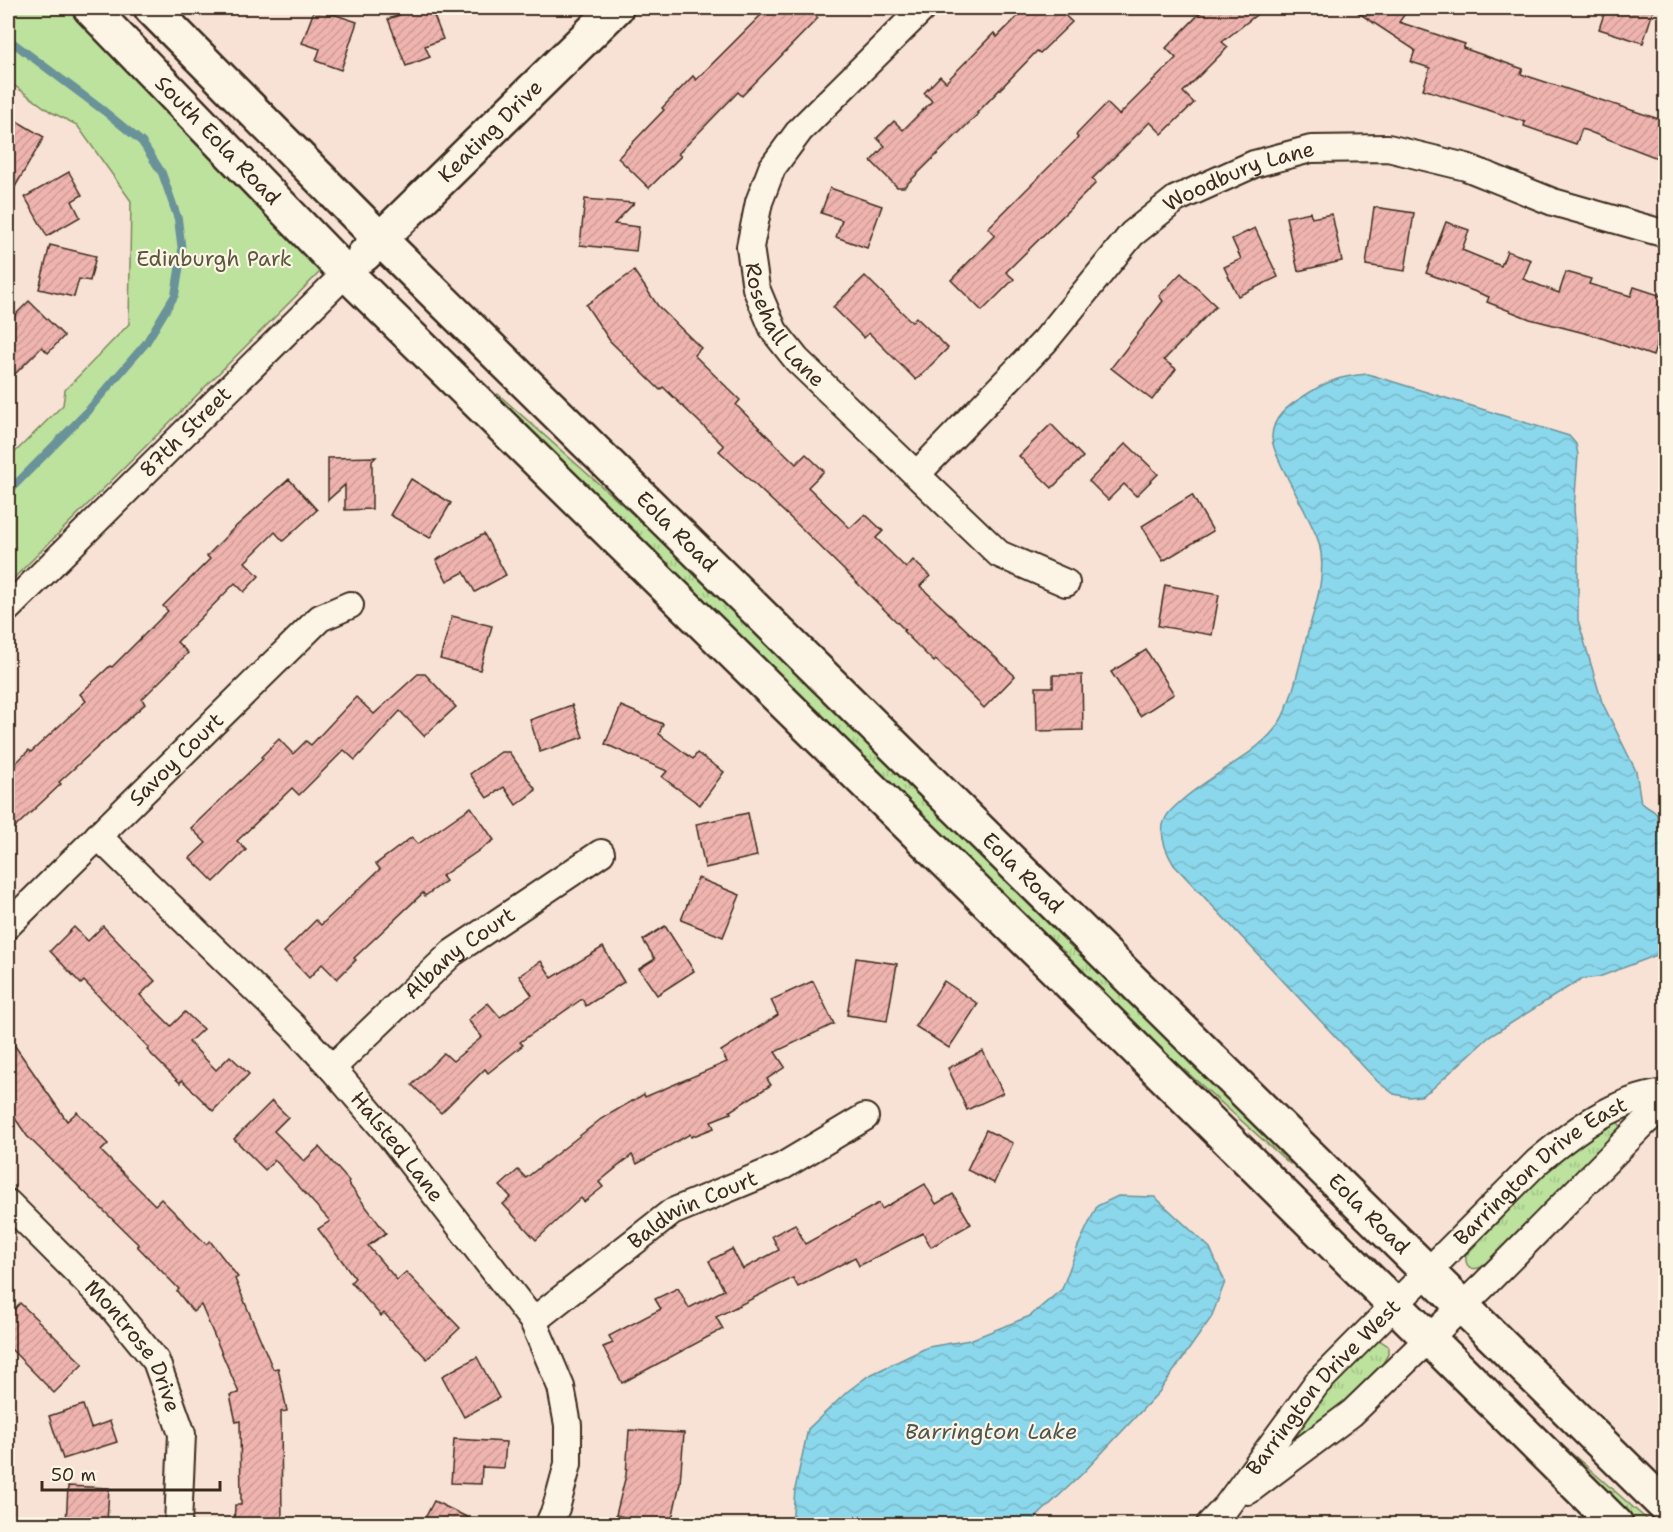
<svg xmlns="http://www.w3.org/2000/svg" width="1673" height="1532" viewBox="0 0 1673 1532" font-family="'Shantell Sans',sans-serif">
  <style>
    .grass { fill: url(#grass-tufts); stroke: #7c865e; stroke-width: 1.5 }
    .park { fill: #bce29d; stroke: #7c865e; stroke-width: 1.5 }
    .water { fill: url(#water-waves); stroke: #6b9299; stroke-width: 1.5 }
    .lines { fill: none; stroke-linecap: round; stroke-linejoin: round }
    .stream { stroke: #6b9299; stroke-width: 8 }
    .building { fill: url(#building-hatch); stroke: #3b2a1e; stroke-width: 1.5 }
    .street-casing { stroke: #3b2a1e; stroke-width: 30 }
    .secondary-casing { stroke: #3b2a1e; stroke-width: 38 }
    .street { stroke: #fcf5e5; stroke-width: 26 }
    .secondary { stroke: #fcf5e5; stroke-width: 33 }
    .labels { text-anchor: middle; stroke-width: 4.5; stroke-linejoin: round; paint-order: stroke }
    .street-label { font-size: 21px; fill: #3b2a1e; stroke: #fcf5e5 }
    .park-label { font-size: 21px; fill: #5b583e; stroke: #fcf5e5 }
    .water-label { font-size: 22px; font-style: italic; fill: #4f5551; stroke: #fcf5e5 }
  </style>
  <defs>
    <pattern id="grass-tufts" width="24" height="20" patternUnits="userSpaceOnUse" patternTransform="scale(1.5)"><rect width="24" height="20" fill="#bce29d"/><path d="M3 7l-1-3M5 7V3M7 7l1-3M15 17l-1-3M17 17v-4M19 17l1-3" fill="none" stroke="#a2c287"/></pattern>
    <pattern id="water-waves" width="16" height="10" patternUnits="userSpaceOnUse" patternTransform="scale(1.5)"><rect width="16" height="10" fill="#8bd7eb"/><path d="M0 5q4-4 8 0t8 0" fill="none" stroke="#79b9c9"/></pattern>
    <pattern id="building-hatch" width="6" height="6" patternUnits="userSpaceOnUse" patternTransform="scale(1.5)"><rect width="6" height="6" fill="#efb4af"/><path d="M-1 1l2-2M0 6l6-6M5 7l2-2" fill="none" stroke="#ce9b96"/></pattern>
  </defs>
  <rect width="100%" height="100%" fill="#f8e2d5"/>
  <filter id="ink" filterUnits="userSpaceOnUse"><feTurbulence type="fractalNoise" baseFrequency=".0167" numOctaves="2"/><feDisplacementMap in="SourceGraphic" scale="12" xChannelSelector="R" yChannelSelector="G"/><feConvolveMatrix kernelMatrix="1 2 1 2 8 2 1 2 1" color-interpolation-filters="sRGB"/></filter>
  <g filter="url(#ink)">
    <g class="grass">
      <polygon points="498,394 664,542 1293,1160 1290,1164 1116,1009 494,397"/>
      <path d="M1618,1121L1621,1129L1489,1263C1478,1271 1464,1272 1466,1255C1510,1210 1560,1147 1618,1121Z"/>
      <polygon points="1378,1339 1388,1346 1388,1354 1382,1365 1340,1406 1283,1448 1321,1387"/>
      <polygon points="1560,1443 1652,1524 1637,1524 1557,1445"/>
    </g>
    <polygon class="park" points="8,8 92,8 328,262 318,274 8,584 8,459 63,405 65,390 129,324 131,201 77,125 51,112 8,81"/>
    <g class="water">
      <path d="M1368,374L1569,436L1576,444L1578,455L1574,509L1578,557V620L1602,702L1636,771L1641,803L1655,812L1665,826V952L1599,977L1581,979L1489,1037L1432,1089L1421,1096L1408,1097L1394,1094L1378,1082L1174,865C1166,852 1158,834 1165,819C1168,812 1174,807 1180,802C1207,777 1252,757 1274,730C1292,709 1300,660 1308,632C1316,605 1327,572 1319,543C1312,518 1270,454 1272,436C1273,417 1287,407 1301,398C1325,382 1339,376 1368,374Z"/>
      <polygon points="1118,1196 1155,1197 1210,1248 1225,1282 1211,1318 1159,1392 1082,1474 1029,1524 792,1524 795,1489 808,1429 848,1391 868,1376 928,1347 970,1340 1030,1316 1062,1289 1078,1246 1097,1206"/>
    </g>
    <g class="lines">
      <polyline class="stream" points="8,39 104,111 142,142 162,173 178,219 182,251 175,295 146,343 85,414 8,492"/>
    </g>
    <g class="building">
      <polygon points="315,8 357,22 341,70 316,61 320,49 302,43"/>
      <polygon points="419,8 431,8 443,39 425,46 430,57 406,66 388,19"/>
      <polygon points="768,8 807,8 818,18 742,96 738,92 678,154 681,156 649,188 618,158 664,110 662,108 693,76 696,80"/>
      <polygon points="1026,8 1057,8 1072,22 1040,53 1037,51 977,113 978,114 904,187 897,187 871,161 885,146 877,138 894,121 903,130 932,101 924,93 940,76 946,82 994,33 997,37"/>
      <polygon points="1205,8 1265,8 1222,42 1228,47 1183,92 1194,103 1162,134 1150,122 1092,179 1096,183 1006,272 1014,279 982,311 951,280 995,235 988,228 1078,138 1076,135 1107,103 1119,115 1176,58 1166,48"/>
      <polygon points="1351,8 1409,8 1399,22 1465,44 1463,48 1523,69 1521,74 1665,121 1665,161 1582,129 1576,144 1524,126 1525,122 1423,89 1430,68 1411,62 1415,50"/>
      <polygon points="1606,8 1654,8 1643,43 1599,29"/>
      <polygon points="8,116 44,137 8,199"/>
      <polygon points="69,172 82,195 72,201 80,217 47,236 25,197"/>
      <polygon points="830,188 882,206 867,248 836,237 842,220 821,213"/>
      <polygon points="585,199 634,203 614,224 639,227 636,251 580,245"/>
      <polygon points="1374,207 1414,213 1405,271 1366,265"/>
      <polygon points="1310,212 1312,218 1332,214 1342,261 1298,271 1286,217"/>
      <polygon points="1446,222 1469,230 1462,250 1501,266 1507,251 1531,260 1523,279 1559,293 1566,272 1591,279 1589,284 1631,296 1634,287 1665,297 1665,320 1653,356 1596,336 1530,319 1487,302 1489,297 1426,273"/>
      <polygon points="1255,228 1278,277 1238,296 1224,267 1241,259 1232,239"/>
      <polygon points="50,245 96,256 90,281 79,279 74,297 39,289"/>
      <polygon points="634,271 658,306 701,348 694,355 740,400 736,405 796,464 806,454 824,471 808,487 850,528 865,514 883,531 876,538 906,568 913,560 930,576 920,586 1015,676 984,708 936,660 934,662 903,631 905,630 798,525 719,451 724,446 663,387 660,390 610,341 586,305"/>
      <polygon points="1181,273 1216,306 1164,360 1176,369 1152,400 1111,368 1163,301 1159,296"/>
      <polygon points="865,276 912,322 916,317 948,348 916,380 869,333 864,338 833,307"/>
      <polygon points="29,301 64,336 48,353 42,347 8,381 8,322"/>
      <polygon points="1051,424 1083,457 1052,488 1019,456"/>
      <polygon points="1126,443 1158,474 1136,496 1124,484 1108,500 1089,481"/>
      <polygon points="376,457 372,461 372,509 345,510 345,485 328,500 328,458"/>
      <polygon points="289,479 317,510 283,541 275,532 245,562 259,576 244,592 235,583 177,642 188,653 142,699 145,704 59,782 61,784 8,834 8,771 29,750 31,752 86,701 80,694 110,666 112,667 168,611 163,606 210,559 207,556 233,529"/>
      <polygon points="411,479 451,503 430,538 390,515"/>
      <polygon points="1192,495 1213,531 1163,561 1142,526"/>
      <polygon points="484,534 506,575 475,592 464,572 447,581 436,560"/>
      <polygon points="1165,585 1219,595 1212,635 1158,626"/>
      <polygon points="452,616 492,626 480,670 440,659"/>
      <polygon points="1146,650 1174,694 1140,716 1111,672"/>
      <polygon points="418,674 425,674 456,707 424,736 400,711 355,760 344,750 299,795 292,788 237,841 246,850 214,882 190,858 206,843 191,828 263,759 261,757 279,739 293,754 306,741 311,745 356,697 374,714"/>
      <polygon points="1053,675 1082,675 1083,730 1037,731 1036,687 1053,687"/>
      <polygon points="572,705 583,737 540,752 530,720"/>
      <polygon points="621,706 663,724 659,734 693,759 697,753 724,772 700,805 662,777 667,771 605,744"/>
      <polygon points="501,752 509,752 536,790 516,805 504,787 487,798 470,774"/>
      <polygon points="471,807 494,840 442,876 446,881 425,896 423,893 354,958 356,960 337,979 322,964 309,978 284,952 316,920 321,925 380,869 376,864 412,837 418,844"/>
      <polygon points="748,813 757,856 705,868 696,824"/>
      <polygon points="698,878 740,895 723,937 681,920"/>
      <polygon points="103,926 155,981 140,995 171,1026 185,1012 203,1029 189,1042 216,1070 230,1056 249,1074 213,1111 182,1080 180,1083 147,1050 149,1048 84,981 81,984 50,951 74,927 88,941"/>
      <polygon points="665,926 694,971 657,995 639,969 655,959 643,940"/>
      <polygon points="603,947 624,982 586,1006 582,999 520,1042 523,1045 488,1073 485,1069 441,1113 412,1085 444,1053 453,1061 482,1037 468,1020 488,1003 500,1017 532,995 519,976 541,961 552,978"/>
      <polygon points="856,958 897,964 887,1021 847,1015"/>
      <polygon points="813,981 834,1024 775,1052 785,1067 767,1079 771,1085 730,1111 731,1113 711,1121 714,1128 691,1137 690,1134 637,1164 632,1155 599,1182 603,1187 584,1202 581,1198 536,1240 503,1204 511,1197 500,1186 518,1170 526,1178 601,1119 644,1094 645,1097 727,1062 721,1051 778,1015 771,1000"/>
      <polygon points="944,981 978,1004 949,1048 915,1026"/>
      <polygon points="8,1036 67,1121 77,1112 108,1144 101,1151 155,1205 161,1199 206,1244 210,1241 238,1277 235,1279 273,1369 278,1368 287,1411 281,1412 282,1524 234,1524 235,1505 241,1505 240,1421 236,1422 230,1395 239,1393 201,1305 193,1312 177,1291 179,1289 137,1246 139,1245 27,1136 8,1108"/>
      <polygon points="983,1051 1003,1093 967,1110 948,1068"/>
      <polygon points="272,1101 288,1117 274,1131 304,1161 319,1147 349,1181 348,1183 386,1233 368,1246 397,1280 406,1272 460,1328 427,1359 384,1313 381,1316 351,1282 355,1278 318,1229 330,1221 275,1160 265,1170 234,1139"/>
      <polygon points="986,1130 1013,1143 994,1183 967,1170"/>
      <polygon points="925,1184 936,1204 953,1194 971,1224 931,1247 923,1233 859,1266 855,1257 798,1287 793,1278 716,1317 723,1329 622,1383 603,1347 613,1343 609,1336 661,1309 655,1299 678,1288 689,1308 724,1290 709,1261 732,1249 743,1269 779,1250 772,1236 795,1224 805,1244 879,1203 882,1209"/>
      <polygon points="20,1303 83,1364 54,1393 8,1346 8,1316"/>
      <polygon points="477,1357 499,1398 464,1417 442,1376"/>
      <polygon points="83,1405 91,1428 110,1421 117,1442 63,1459 49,1416"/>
      <polygon points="629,1430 684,1433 680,1483 671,1524 637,1524 638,1520 616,1515 626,1475"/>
      <polygon points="454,1439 506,1442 504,1468 482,1467 481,1484 451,1483"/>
      <polygon points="68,1486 109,1488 107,1524 66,1524"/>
      <polygon points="434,1501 481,1524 422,1524"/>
    </g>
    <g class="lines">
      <g class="street-casing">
        <g id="street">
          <path id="s1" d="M923,8L800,130L772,168L759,202L750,247L756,288L774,331L797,360L999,554L1066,583"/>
          <path id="s2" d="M917,474L1045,341L1132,234L1176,199L1254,164L1311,149L1388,148L1466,167L1553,202L1666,234"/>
          <path id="s3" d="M8,608L359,260"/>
          <path id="s4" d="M98,836L293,1026L332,1068L391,1137L533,1321L561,1387L568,1425V1464L556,1508L549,1524"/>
          <path id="s5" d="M8,925L320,618L350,605"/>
          <path id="s6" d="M332,1068L452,953L601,853"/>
          <path id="s7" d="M8,1203L111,1306L156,1361L182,1434L178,1524"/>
          <path id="s8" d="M533,1321L672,1212L783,1166L865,1117"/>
          <polyline points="1248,1491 1352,1413 1483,1286 1645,1122 1666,1105"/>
          <path id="s9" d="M1210,1524L1226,1507L1317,1383L1537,1162C1575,1130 1615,1099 1666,1093"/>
        </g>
      </g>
      <g class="secondary-casing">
        <g id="secondary">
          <path id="s10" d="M90,8L346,273L1101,1014L1616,1524"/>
          <path id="s11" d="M151,8L380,239L1666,1507"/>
          <path id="s12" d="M364,255L616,8"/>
        </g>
      </g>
      <use href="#street" class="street"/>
      <use href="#secondary" class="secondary"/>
    </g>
  </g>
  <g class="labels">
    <g class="street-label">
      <text dy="7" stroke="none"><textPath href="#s12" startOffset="177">Keating Drive</textPath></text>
      <text dy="7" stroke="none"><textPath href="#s10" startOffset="184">South Eola Road</textPath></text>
      <text dy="7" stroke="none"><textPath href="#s2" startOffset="446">Woodbury Lane</textPath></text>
      <text dy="7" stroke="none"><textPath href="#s1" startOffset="390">Rosehall Lane</textPath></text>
      <text dy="7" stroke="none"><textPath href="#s3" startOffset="250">87th Street</textPath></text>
      <text dy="7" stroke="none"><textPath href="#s11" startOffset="742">Eola Road</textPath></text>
      <text dy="7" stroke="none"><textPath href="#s5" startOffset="236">Savoy Court</textPath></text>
      <text dy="7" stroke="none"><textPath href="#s11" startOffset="1228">Eola Road</textPath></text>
      <text dy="7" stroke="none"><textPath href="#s6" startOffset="172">Albany Court</textPath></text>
      <text dy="7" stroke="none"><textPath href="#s4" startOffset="432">Halsted Lane</textPath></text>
      <text dy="7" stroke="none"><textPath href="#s9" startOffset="486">Barrington Drive East</textPath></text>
      <text dy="7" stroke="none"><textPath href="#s8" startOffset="196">Baldwin Court</textPath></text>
      <text dy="7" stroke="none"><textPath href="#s11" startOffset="1714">Eola Road</textPath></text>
      <text dy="7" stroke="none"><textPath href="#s7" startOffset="192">Montrose Drive</textPath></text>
      <text dy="7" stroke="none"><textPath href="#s9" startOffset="178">Barrington Drive West</textPath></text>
    </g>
    <g class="park-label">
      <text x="214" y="266">Edinburgh Park</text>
    </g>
    <g class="water-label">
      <text x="991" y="1439">Barrington Lake</text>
    </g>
  </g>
  <rect width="1673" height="1532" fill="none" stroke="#fcf5e5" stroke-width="30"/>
  <rect x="15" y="15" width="1643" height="1502" fill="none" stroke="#3b2a1e" stroke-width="2" filter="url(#ink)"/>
  <path d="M42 1481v9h178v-9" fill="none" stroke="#3b2a1e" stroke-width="3"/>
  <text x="51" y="1481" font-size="18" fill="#3b2a1e" stroke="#fcf5e5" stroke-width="4.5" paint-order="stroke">50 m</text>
</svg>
